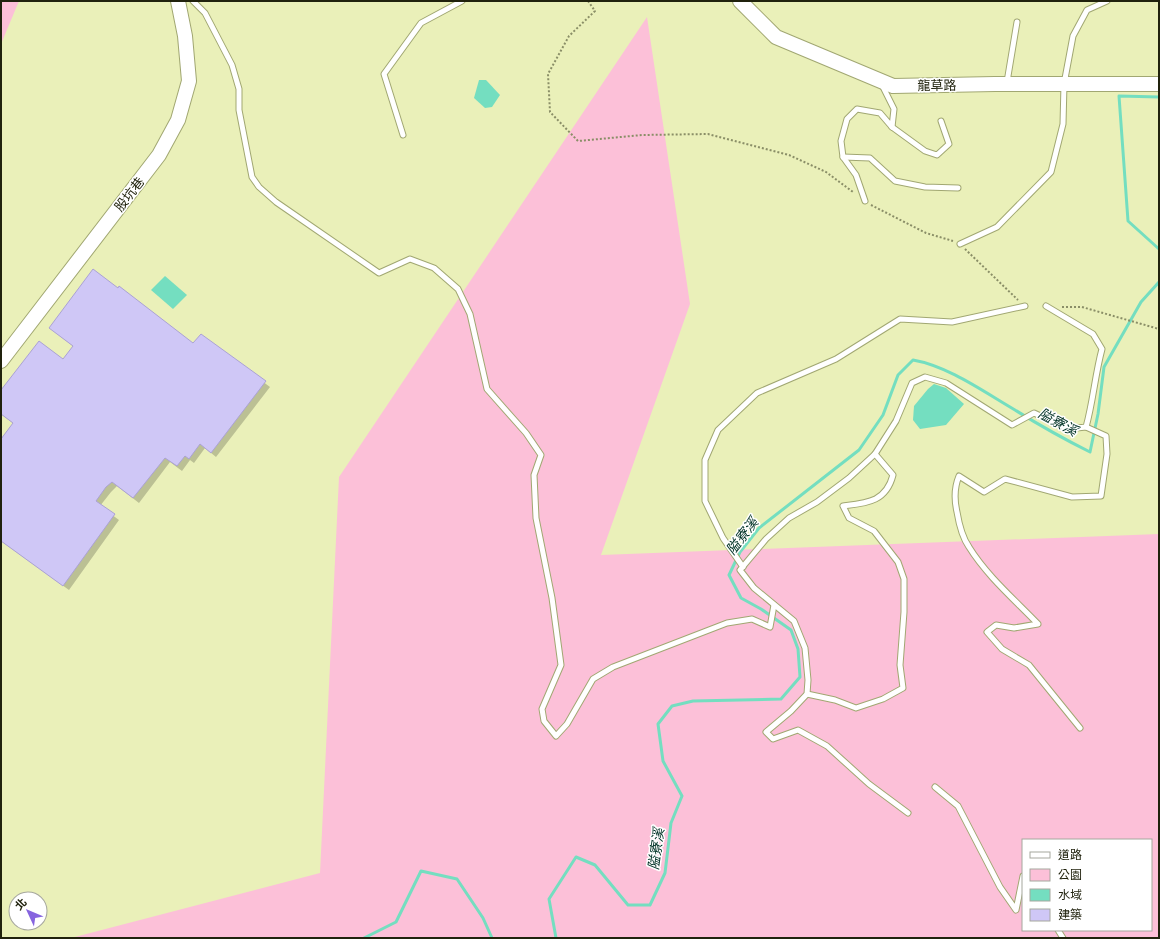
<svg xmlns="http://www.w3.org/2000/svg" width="1160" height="939" viewBox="0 0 1160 939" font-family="Overpass,'Noto Sans TC',sans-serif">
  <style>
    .green { fill: #fcc0d8; fill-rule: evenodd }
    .water { fill: #74dec0 }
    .shadow { fill: #0003 }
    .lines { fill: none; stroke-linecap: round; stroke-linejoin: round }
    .stream { stroke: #74dec0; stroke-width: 3 }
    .building { fill: #cfc7f6; stroke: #aba2d4 }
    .lane-casing { stroke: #a1a772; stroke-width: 7 }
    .secondary-casing { stroke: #a1a772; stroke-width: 16 }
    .path { stroke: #8a8e67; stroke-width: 2; stroke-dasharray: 2 2; stroke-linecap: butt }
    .lane { stroke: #fff; stroke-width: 5 }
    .secondary { stroke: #fff; stroke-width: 14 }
    .labels { text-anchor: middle; stroke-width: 3; stroke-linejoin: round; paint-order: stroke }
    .street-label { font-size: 13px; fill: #20220d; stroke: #fff }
    .water-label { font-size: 14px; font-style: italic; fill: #003226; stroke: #fff }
  </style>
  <rect width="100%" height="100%" fill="#eaf0b9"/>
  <g class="green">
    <polygon points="1,1 19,1 1,44"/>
    <path d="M647,17L690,304L601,555L1159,534V938H71L320,873L339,477ZM1023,840H1151V930H1023Z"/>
  </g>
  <g class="water">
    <polygon points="479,80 486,80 500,95 492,107 485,108 474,98"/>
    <polygon points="165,276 187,295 173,309 151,290"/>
    <polygon points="934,384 946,388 964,404 946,425 920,429 913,420 914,406 928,389"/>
  </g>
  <polygon class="shadow" points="55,332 193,345 201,335 270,387 216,457 205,448 194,463 190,460 182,471 170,462 139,503 117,486 111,492 100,506 119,520 69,590 1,541 1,437 3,438 14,424 1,414 1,391 63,360 74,347"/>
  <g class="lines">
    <g class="stream">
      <polyline points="1159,97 1119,96 1128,221 1159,249"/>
      <polyline points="364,938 396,922 421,871 457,879 483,918 492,938"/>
      <path d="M556,938L549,899L576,857L595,865L628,905H650L665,873L671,823L682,796L663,761L658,724L672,706L693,701L781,699L800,677L798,649L791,630L761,609L741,598L729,575L740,552L759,528L859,450L883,415L898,375L913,360C948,366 984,392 1015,410C1039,425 1064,439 1090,452L1098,414L1104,367L1141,302L1159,282"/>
    </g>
  </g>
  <polygon class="building" points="93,269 118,288 119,286 193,343 201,334 266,381 211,453 200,444 189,459 185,456 177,466 165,458 133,498 112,482 106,487 96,501 115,514 63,586 1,541 1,439 13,423 1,414 1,390 39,341 63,359 73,346 49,328"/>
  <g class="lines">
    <g class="lane-casing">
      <g id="lane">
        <polyline points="193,1 205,13 232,65 239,89 239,110 252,177 259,187 276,202 379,273 410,259 434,268 458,289 470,314 487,389 526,433 541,455 534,475 536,518 552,598 561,665 542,709 544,721 556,736 567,724 593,679 613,667 727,623 752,619 770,627 774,605"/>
        <polyline points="1007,82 1017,22"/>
        <polyline points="892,127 925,151 937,155 949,144 941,121"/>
        <polyline points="403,135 384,74 421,23 462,1"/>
        <polyline points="843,157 870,158 895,181 925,187 958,188"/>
        <polyline points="865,201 856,175 843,157 841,141 847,119 857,109 880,113 892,127 894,109 882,85"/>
        <polyline points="960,244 997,227 1051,172 1063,124 1064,84 1073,36 1087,10 1107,1"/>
        <polyline points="743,567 723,538 705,501 705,460 718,430 757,393 836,359 900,319 952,322 1025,306"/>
        <path d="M807,694L835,700L856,708L883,699L903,688L900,665L904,612V579L898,562L874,531L849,518L843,506C867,503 886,502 893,475L875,454"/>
        <path d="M1080,728L1029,665L1002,649L987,632L996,625L1014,628L1038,624C1015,600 987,576 969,547C962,537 959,524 957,512C954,499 954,488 959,476L984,492L1005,479L1072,497L1101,496L1107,454L1106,436L1086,427"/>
        <polyline points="935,787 958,806 1000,887 1016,910 1023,876"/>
        <path d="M908,813L869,784L827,746L798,730L773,739L766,732L791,711L807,694L808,680L805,648L794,621L754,588L740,570L766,539L789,518L817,502L849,478L875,454L896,421L912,383L925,377L946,383L1012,425L1034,413L1068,429L1086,427C1093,402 1095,375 1102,349L1093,334L1046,306"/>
        <polyline points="1058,930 1063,938"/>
      </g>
    </g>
    <g class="secondary-casing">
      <g id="secondary">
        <polyline points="740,1 776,37 893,86 995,84 1159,84"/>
        <polyline points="1,361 159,155 178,120 189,81 185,36 178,1"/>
      </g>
    </g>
    <g class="path">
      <polyline points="588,1 595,11 569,36 548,74 550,112 578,141 642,135 708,134 789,155 826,172 853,192"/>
      <polyline points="871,205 926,233 953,241"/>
      <polyline points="965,249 1018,300"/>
      <polyline points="1062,307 1082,307 1159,329"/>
    </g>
    <use href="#lane" class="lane"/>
    <use href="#secondary" class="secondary"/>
  </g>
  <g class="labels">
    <g class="street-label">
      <text transform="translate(937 85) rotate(-1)" y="5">龍草路</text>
      <text transform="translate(129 194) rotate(-52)" y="5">股坑巷</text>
    </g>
    <g class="water-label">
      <text transform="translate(1058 422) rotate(29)" y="5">隘寮溪</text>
      <text transform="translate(742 536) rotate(-52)" y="5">隘寮溪</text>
      <text transform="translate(656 849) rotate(-82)" y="5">隘寮溪</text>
    </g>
  </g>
  <rect width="1160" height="939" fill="none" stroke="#20220d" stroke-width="4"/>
  <rect x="1022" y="839" width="130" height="92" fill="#ffffff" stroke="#a6a79e"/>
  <rect x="1030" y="852" width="20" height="6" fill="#ffffff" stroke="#a6a79e"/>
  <text x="1058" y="859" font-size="12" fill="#20220d">道路</text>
  <rect x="1030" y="869" width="20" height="12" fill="#fcc0d8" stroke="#a6a79e"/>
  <text x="1058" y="879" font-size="12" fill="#20220d">公園</text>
  <rect x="1030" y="889" width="20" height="12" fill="#74dec0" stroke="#a6a79e"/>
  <text x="1058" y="899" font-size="12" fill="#20220d">水域</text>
  <rect x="1030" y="909" width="20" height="12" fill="#cfc7f6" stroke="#a6a79e"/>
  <text x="1058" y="919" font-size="12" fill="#20220d">建築</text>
  <g transform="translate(28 911) rotate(314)"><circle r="19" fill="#ffffff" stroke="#a6a79e"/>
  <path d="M0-3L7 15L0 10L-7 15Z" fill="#8664df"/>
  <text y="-6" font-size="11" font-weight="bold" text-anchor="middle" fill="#20220d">北</text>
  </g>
</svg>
